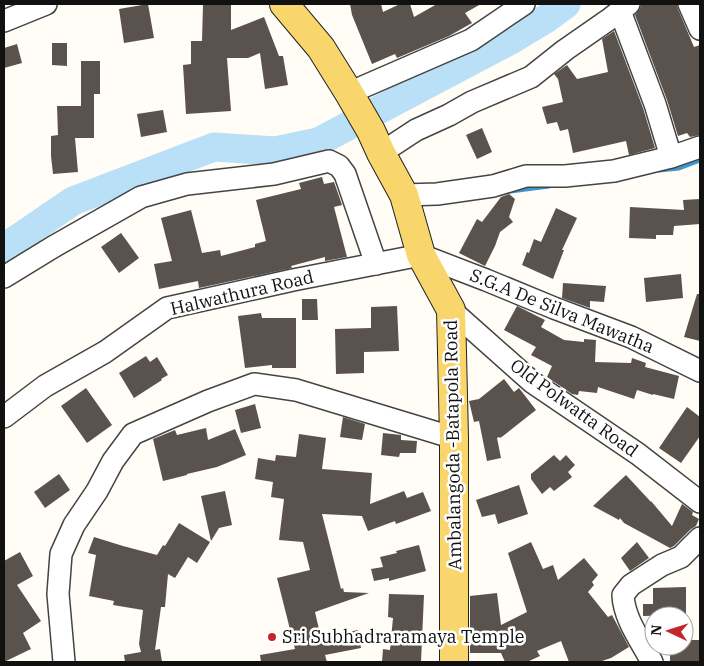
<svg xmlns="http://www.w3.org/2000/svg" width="704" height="666" viewBox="0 0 704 666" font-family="'IBM Plex Serif',serif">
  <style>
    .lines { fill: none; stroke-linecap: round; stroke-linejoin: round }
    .stream { stroke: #3f96cf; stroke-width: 5 }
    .river { stroke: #b9e0f7; stroke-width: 29 }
    .building { fill: #5a524d }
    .minor-casing { stroke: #444; stroke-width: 24 }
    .major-casing { stroke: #222; stroke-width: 30 }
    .minor { stroke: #fff; stroke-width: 21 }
    .major { stroke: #f9d66b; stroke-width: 28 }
    .poi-dot { fill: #c4262e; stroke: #fff; stroke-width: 2 }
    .labels { text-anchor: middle; stroke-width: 5; stroke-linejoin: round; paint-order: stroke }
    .street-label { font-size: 18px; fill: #111; stroke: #fff }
    .poi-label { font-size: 18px; fill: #111; stroke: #fff; text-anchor: start }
  </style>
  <rect width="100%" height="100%" fill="#fffdf5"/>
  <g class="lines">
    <g class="stream">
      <polyline points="659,170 679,168 700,160"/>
      <polyline points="510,191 549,186"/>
    </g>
    <polyline class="river" points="4,248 73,201 214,147 275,151 318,142 509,41 547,18 566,4"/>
  </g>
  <g class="building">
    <polygon points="148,4 154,38 124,43 119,9"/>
    <polygon points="203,4 231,4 231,30 264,17 279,56 283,56 288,85 265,89 260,53 248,58 227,58 231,111 186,114 183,65 191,64 191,41 202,41"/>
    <polygon points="350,4 381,4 383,12 400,4 410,4 414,17 437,4 481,4 465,13 472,23 449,36 397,58 395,54 372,64 352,15"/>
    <polygon points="641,4 677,4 678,9 694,47 700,45 700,135 690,137 687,133 678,136 667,100 635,15 640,9"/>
    <polygon points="614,31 643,108 655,148 629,155 626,141 573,153 568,129 560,131 557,122 547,124 542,107 563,102 558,79 554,74 567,65 577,79 608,72 602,39"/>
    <polygon points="52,43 67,43 67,66 52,65"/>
    <polygon points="17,44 22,63 4,68 4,48"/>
    <polygon points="81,61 100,61 100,94 94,94 94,138 75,138 78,172 53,174 51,156 51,136 58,135 57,106 81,106"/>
    <polygon points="163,110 167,132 141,137 137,114"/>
    <polygon points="482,128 492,152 477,159 466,135"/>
    <polygon points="322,177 324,184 334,182 340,199 342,205 334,207 347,257 325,261 325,257 291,266 292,268 199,288 198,281 159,289 154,264 172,261 161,218 191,210 202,253 220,250 221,256 255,247 255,244 266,241 256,200 301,189 299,183"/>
    <polygon points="509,194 515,199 509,217 513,222 500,232 495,246 485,266 459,253 477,219 482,222 501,197"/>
    <polygon points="700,199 700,224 674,226 673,235 656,235 656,239 629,238 630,207 684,210 683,200"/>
    <polygon points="556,208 577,218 562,250 564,250 553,279 522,265 527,252 529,253 534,239 541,242"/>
    <polygon points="121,233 139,258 119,273 101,247"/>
    <polygon points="681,274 683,298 646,302 644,278"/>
    <polygon points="563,283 606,286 604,302 590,301 590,308 562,298"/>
    <polygon points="697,294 700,294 700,341 684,337"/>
    <polygon points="302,299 317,299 318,320 302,320"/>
    <polygon points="397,306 399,351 364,352 364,373 336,374 335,329 371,328 371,307"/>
    <polygon points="517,306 545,320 541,327 564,340 584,342 584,339 596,340 595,362 631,363 632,358 646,363 645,367 679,376 674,399 653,394 653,395 637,390 634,399 598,387 597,393 579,391 578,395 572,394 547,377 552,366 531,355 536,347 504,330"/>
    <polygon points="261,313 262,318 296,318 296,368 272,368 272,365 245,368 238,316"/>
    <polygon points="146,356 150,362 157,357 168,375 161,379 162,380 134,398 119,373"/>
    <polygon points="504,379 514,392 519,388 536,410 503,436 500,438 499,437 497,438 501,458 487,461 479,421 474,422 469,401 479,399"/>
    <polygon points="86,388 112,425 87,443 61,406"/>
    <polygon points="255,404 261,428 241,433 235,410"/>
    <polygon points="687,407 700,417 700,436 681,463 659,448"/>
    <polygon points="343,417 365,424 362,440 340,437"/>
    <polygon points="206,428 208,440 235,429 246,455 217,467 187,474 187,475 163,481 153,439 175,430 177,435"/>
    <polygon points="383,433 401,435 401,440 417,441 416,453 400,453 399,457 381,455"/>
    <polygon points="299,434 326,438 322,469 372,473 370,504 404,491 407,498 423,492 431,511 396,524 395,521 368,531 362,516 322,514 341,589 343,588 344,592 369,593 315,612 321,638 358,630 361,648 325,655 327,662 261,662 260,655 295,649 277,578 310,570 303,542 279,540 284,499 271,497 273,482 255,479 258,458 275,461 276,455 296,457"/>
    <polygon points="554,455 560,461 566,455 575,465 568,472 572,477 554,491 550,487 542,494 531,479 531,474"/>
    <polygon points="59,474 70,490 45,508 34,492"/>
    <polygon points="626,475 651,502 651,501 672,526 682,504 693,512 692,515 699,519 696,526 691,529 674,546 670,548 624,523 620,518 619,520 593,506"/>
    <polygon points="519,485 528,514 498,524 495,514 482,517 476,500"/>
    <polygon points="225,491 232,525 219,528 211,541 201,496"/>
    <polygon points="179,523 210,542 197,563 188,557 175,578 168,574 165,607 161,607 155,650 160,649 162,662 125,662 124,655 141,652 139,644 143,610 113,605 114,601 89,596 96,555 88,553 94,537 123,546 157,555 163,545 165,546"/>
    <polygon points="531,542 543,569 553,565 558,580 584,558 598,575 592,582 594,585 588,592 608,617 612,615 629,647 611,658 599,662 569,662 561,641 537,651 540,656 527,662 505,662 501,653 470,653 470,596 497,593 501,625 527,612 508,553"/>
    <polygon points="637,542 649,558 630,571 621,558"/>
    <polygon points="419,545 426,571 389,581 389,578 374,581 371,569 383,567 380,557 397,553 396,551"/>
    <polygon points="20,552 33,576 17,585 41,621 23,633 31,649 4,662 4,561"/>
    <polygon points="686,587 686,615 643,616 643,604 653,604 653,588"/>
    <polygon points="389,594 424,595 421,662 382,662 383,649 390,650 393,618 388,617"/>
    <polygon points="684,640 700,640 700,662 670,662 670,646 684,646"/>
  </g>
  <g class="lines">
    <g class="minor-casing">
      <g id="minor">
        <polyline points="689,4 700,29"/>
        <polyline points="620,11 655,104 671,157"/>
        <polyline points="4,21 46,4"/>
        <polyline points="349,93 471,40 524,4"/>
        <polyline points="381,153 416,130 449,115 472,102 531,77 565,50 611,18 629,4"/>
        <polyline points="404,195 437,194 493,186 526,176 565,176 614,171 671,157 700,147"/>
        <polyline points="4,277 53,247 141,197 187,184 274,174 329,161 339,166 345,174 376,264"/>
        <polyline points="451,310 532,382 638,454 700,502"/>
        <polyline points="4,417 45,386 105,352 167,308 293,280 421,255 486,280 554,308 631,337 700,371"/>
        <polyline points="64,662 58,594 61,554 74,525 97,491 113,461 133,434 208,401 254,384 296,390 454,438"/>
        <path d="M652,662C641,641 624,619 623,595L631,585L662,565L681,557L700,538"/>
      </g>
    </g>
    <g class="major-casing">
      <polyline id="major" points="284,4 321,48 349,93 371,131 381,153 404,195 421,255 451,310 454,438 454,662"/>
    </g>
    <use href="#minor" class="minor"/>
    <use href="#major" class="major"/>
  </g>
  <circle class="poi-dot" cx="272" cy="637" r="5"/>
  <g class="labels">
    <g class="street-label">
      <text transform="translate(242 293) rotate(-13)" y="6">Halwathura Road</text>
      <text transform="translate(562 311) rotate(22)" y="6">S.G.A De Silva Mawatha</text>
      <text transform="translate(574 408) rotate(36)" y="6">Old Polwatta Road</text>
      <text transform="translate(453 445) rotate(-91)" y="6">Ambalangoda -Batapola Road</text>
    </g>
    <g class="poi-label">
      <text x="282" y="643">Sri Subhadraramaya Temple</text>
    </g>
  </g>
  <rect width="704" height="666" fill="none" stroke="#111111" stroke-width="10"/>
  <g transform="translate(669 631) rotate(274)"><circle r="24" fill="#ffffff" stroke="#a0a0a0"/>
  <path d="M0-4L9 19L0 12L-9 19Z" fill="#c4262e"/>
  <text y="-8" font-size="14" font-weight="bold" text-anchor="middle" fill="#111111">N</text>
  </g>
</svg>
